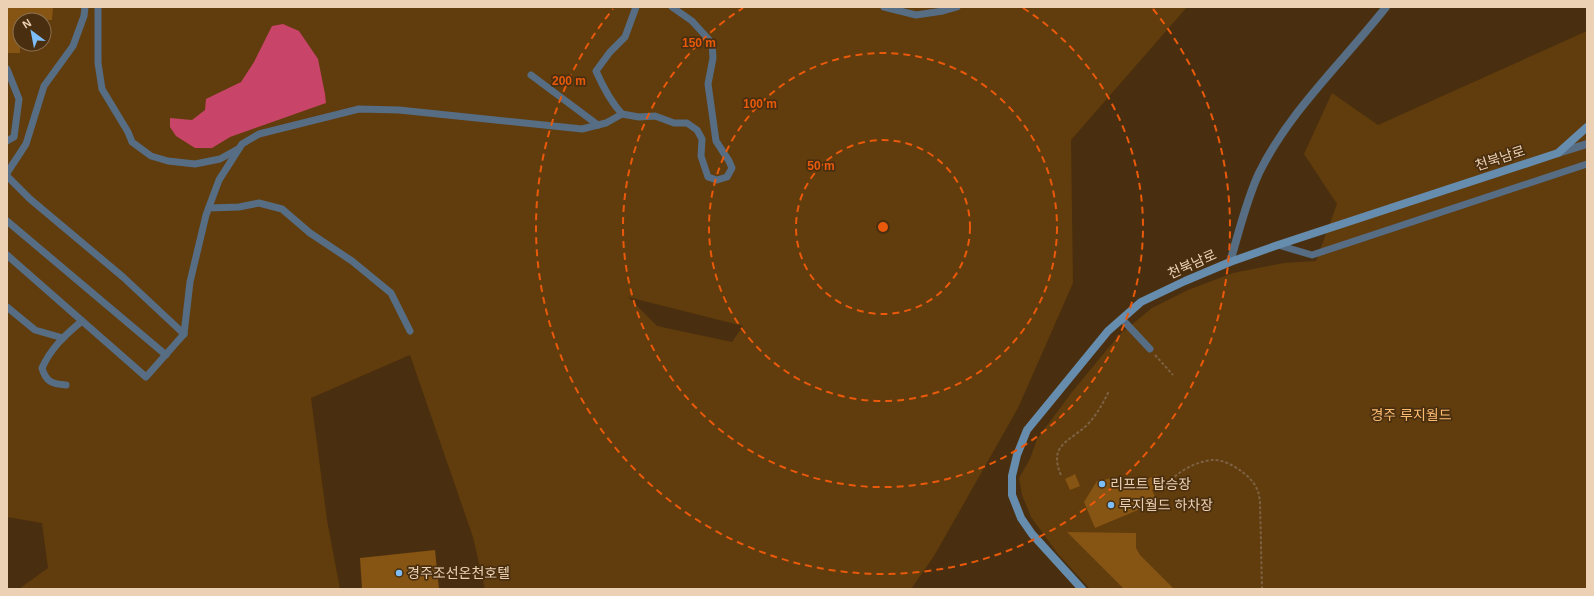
<svg xmlns="http://www.w3.org/2000/svg" width="1594" height="596" viewBox="0 0 1594 596" font-family="Arial,'Noto Sans KR',sans-serif">
  <style>
    .green { fill: #613c0c; fill-rule: evenodd }
    .water { fill: #c84569 }
    .building { fill: #865413 }
    .lines { fill: none; stroke-linecap: round; stroke-linejoin: round }
    .path { stroke: #7c6243; stroke-width: 2; stroke-dasharray: 3 2; stroke-linecap: butt }
    .lane { stroke: #566d83; stroke-width: 7 }
    .street { stroke: #566d83; stroke-width: 8 }
    .secondary { stroke: #668cae; stroke-width: 8 }
    .ring { fill: none; stroke: #e8590c; stroke-width: 2; stroke-dasharray: 7 5 }
    .poi-dot { fill: #7dbef9; stroke: #492f0f; stroke-width: 1.5 }
    .labels { text-anchor: middle; stroke-width: 3.5; stroke-linejoin: round; paint-order: stroke }
    .street-label { font-size: 14px; fill: #edd1b4; stroke: #492f0f }
    .park-label { font-size: 14px; fill: #febb72; stroke: #492f0f }
    .poi-label { font-size: 14px; fill: #edd1b4; stroke: #492f0f; text-anchor: start }
    .centre { fill: #e8590c; stroke: #492f0f; stroke-width: 2 }
    .ring-label { font-size: 12px; text-anchor: middle; font-weight: bold; fill: #e8590c; stroke: #492f0f; stroke-width: 3.5; stroke-linejoin: round; paint-order: stroke }
  </style>
  <rect width="100%" height="100%" fill="#492f0f"/>
  <g class="green">
    <path d="M7,7H1187L1071,140L1073,283L1018,408L934,556L911,589H485L473,537L410,355L311,398L327,520L340,589H19L48,568L42,523L7,517ZM20,20H44V44H20ZM628,297L743,326L732,342L657,326Z"/>
    <polygon points="1587,31 1587,589 1090,589 1058,554 1031,517 1022,495 1019,478 1030,459 1037,439 1072,392 1119,335 1152,308 1188,290 1233,273 1284,263 1316,261 1337,204 1304,154 1332,93 1378,125"/>
  </g>
  <polygon class="water" points="283,24 299,31 318,59 325,94 326,103 230,137 212,148 195,148 176,136 170,127 170,118 192,120 205,110 206,99 241,82 254,62 272,26"/>
  <g class="building">
    <polygon points="7,7 53,7 52,20 20,20 20,53 7,53"/>
    <polygon points="1075,474 1080,486 1070,490 1065,479"/>
    <polygon points="1157,475 1162,486 1152,490 1156,499 1137,506 1138,510 1095,528 1084,502 1097,481 1104,480 1111,478 1116,488 1127,483 1129,486"/>
    <polygon points="1067,532 1136,533 1136,548 1140,555 1174,589 1124,589"/>
    <polygon points="435,550 439,589 362,589 360,558"/>
  </g>
  <g class="lines">
    <g class="path">
      <polyline points="1155,355 1173,375"/>
      <path d="M1061,475C1048,445 1069,442 1087,425C1097,415 1103,403 1109,391"/>
      <path d="M1165,488C1174,473 1194,462 1212,460C1221,459 1233,465 1241,471C1247,475 1254,482 1257,489C1259,493 1259,497 1260,501L1262,589"/>
    </g>
    <g class="lane">
      <polyline points="98,7 98,63 102,89 128,132 132,142 151,156 168,161 195,164 220,159 238,149"/>
      <polyline points="884,7 916,15 943,11 957,7"/>
      <polyline points="7,69 19,99 14,137 7,141"/>
      <polyline points="531,75 598,125"/>
      <polyline points="622,114 639,117 655,116 674,123 687,123 697,130 702,139 701,156 708,177 717,180 727,177 732,168 729,161 716,141 708,84 713,58 712,43 692,21 672,7"/>
      <polyline points="7,173 26,144 44,86 73,46 84,16 85,7"/>
      <polyline points="7,176 30,199 123,277 184,334 146,377 7,255"/>
      <polyline points="209,208 239,207 259,203 282,209 310,233 352,261 391,293 410,331"/>
      <polyline points="7,221 166,355"/>
      <polyline points="1278,245 1312,255 1587,164"/>
      <polyline points="7,307 35,330 63,338"/>
      <polyline points="1122,319 1150,349"/>
      <path d="M184,334L190,282L206,215L219,180L242,144L259,134L359,109L399,110L582,129L606,123L622,114C610,101 603,87 596,71L610,52L625,37L636,7"/>
      <path d="M66,385C52,384 46,382 42,368C51,348 65,335 82,321"/>
    </g>
    <g class="street">
      <polyline points="1558,153 1587,144"/>
      <path d="M1230,262C1239,232 1246,201 1259,173C1290,110 1343,62 1386,7"/>
    </g>
    <polyline class="secondary" points="1082,589 1032,534 1021,518 1012,495 1012,476 1017,455 1027,430 1108,331 1141,302 1185,281 1230,262 1278,245 1558,153 1587,127"/>
  </g>
  <g class="ring">
    <circle cx="883" cy="227" r="87"/>
    <circle cx="883" cy="227" r="174"/>
    <path d="M1023 8A260 260 0 1 1 743 8"/>
    <path d="M1153 9A347 347 0 1 1 613 9"/>
  </g>
  <g class="poi-dot">
    <circle cx="1102" cy="484" r="4"/>
    <circle cx="1111" cy="505" r="4"/>
    <circle cx="399" cy="573" r="4"/>
  </g>
  <g class="labels">
    <g class="street-label">
      <text transform="translate(1500 158) rotate(-18)" y="5">천북남로</text>
      <text transform="translate(1192 264) rotate(-24)" y="5">천북남로</text>
    </g>
    <g class="park-label">
      <text x="1411" y="420">경주 루지월드</text>
    </g>
    <g class="poi-label">
      <text x="1110" y="489">리프트 탑승장</text>
      <text x="1119" y="510">루지월드 하차장</text>
      <text x="407" y="578">경주조선온천호텔</text>
    </g>
  </g>
  <circle cx="883" cy="227" r="6" class="centre"/>
  <g class="ring-label">
    <text x="699" y="47">150 m</text>
    <text x="569" y="85">200 m</text>
    <text x="760" y="108">100 m</text>
    <text x="821" y="170">50 m</text>
  </g>
  <rect width="1594" height="596" fill="none" stroke="#edd1b4" stroke-width="16"/>
  <g transform="translate(32 32) rotate(328)"><circle r="19" fill="#492f0f" stroke="#8b7051"/>
  <path d="M0-3L7 15L0 10L-7 15Z" fill="#7dbef9"/>
  <text y="-6" font-size="11" font-weight="bold" text-anchor="middle" fill="#edd1b4">N</text>
  </g>
</svg>
